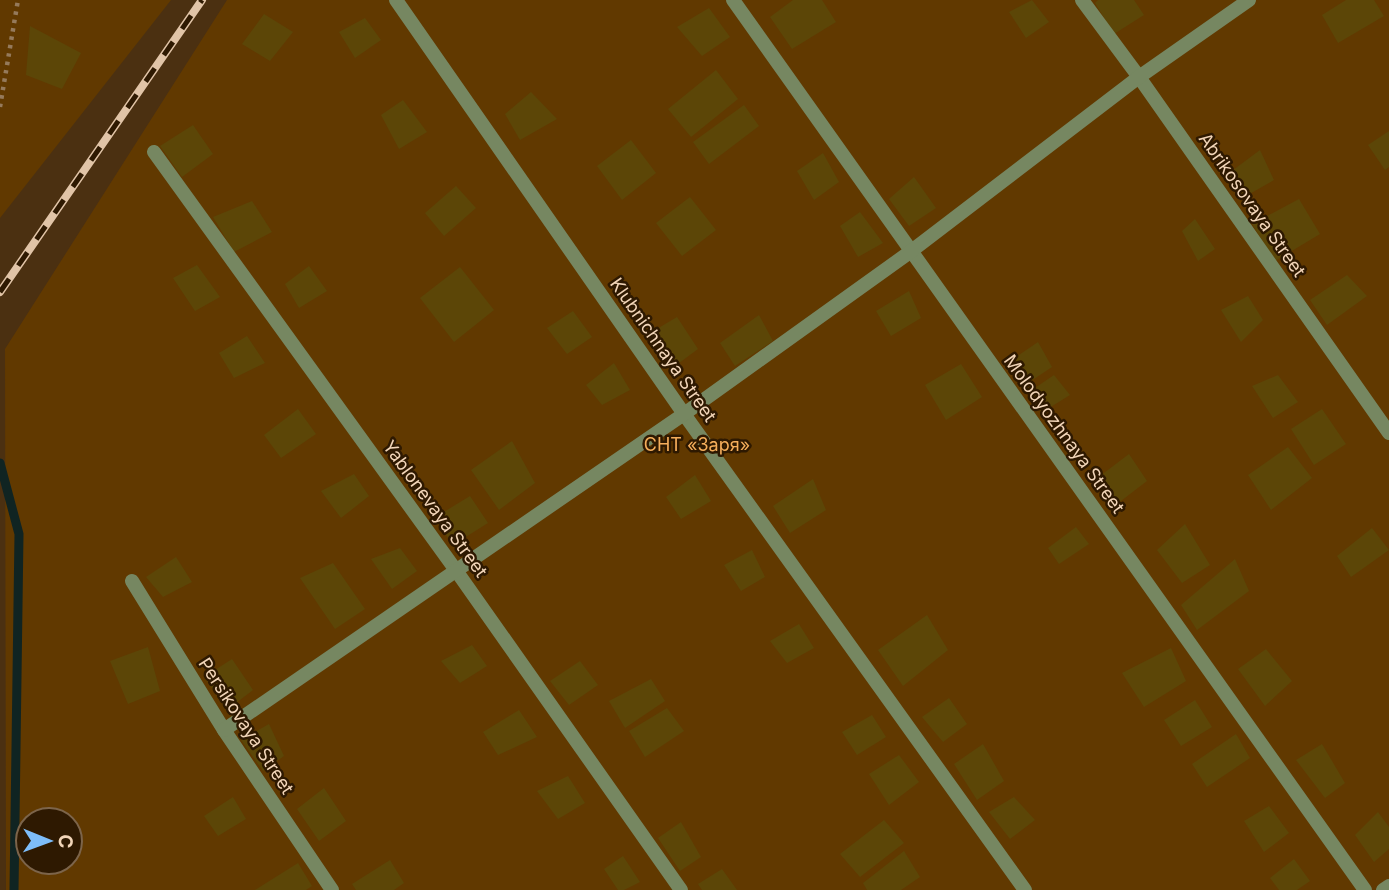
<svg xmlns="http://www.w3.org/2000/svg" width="1389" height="890" viewBox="0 0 1389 890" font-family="Inter,sans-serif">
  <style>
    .green { fill: #613900; fill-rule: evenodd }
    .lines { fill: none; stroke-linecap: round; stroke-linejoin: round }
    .stream { stroke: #102422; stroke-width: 9 }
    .building { fill: #5c4607 }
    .path { stroke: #957a5b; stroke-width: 4.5; stroke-dasharray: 3.5 5; stroke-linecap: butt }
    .street { stroke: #768761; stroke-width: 14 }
    .rail-casing { stroke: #e1c4a7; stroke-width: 8 }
    .rail { stroke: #2e1901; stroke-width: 5; stroke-dasharray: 16; stroke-linecap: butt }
    .labels { text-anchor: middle; stroke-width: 5; stroke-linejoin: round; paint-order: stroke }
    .street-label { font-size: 18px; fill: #f2d5b8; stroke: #2e1901 }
    .park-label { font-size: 18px; fill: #f5ae5b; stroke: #2e1901 }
  </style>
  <rect width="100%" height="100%" fill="#4b3011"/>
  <g class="green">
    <polygon points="0,0 171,0 0,218"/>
    <path d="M227,0H1389V890H6L5,349ZM28,820H70V862H28Z"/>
  </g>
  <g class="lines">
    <polyline class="stream" points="0,463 19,534 14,890"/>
  </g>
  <g class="building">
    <polygon points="793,0 822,0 836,22 792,49 770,17"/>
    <polygon points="1032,0 1049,22 1026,38 1009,12"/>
    <polygon points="1098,0 1134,0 1144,15 1114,34 1095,3"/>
    <polygon points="1346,0 1374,0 1384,16 1338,43 1322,15"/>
    <polygon points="709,8 730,37 702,56 677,27"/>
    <polygon points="264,14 293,32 270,61 242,44"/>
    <polygon points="365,18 381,40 355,58 339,32"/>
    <polygon points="30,26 81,53 62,89 26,75"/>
    <polygon points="716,70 738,99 691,137 668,109"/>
    <polygon points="531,92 557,119 520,140 505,114"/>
    <polygon points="403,100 427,132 399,149 381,115"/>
    <polygon points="744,105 759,126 709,164 693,142"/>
    <polygon points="193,125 213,154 182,177 160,146"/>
    <polygon points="1389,131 1389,167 1385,170 1368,145"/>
    <polygon points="631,140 656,173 622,200 597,166"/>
    <polygon points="1260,150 1274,180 1239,200 1225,176"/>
    <polygon points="823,153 839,182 814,200 797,171"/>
    <polygon points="914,177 936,208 909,226 889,199"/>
    <polygon points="456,186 476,208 444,236 425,213"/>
    <polygon points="690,197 716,230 682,256 656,223"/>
    <polygon points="1299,199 1320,234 1275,261 1252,224"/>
    <polygon points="252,201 272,232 234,252 213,217"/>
    <polygon points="860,212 883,243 858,257 840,226"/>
    <polygon points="1195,219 1215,249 1198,261 1182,231"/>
    <polygon points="197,265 220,297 195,311 173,278"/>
    <polygon points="309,266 327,291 299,308 285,284"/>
    <polygon points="460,267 494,310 454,342 420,298"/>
    <polygon points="1347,275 1367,296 1327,325 1310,300"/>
    <polygon points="909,291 921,318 891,336 876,311"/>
    <polygon points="1248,296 1263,320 1241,342 1221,310"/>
    <polygon points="573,311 592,337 567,354 547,328"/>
    <polygon points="759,315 773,341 735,366 720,343"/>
    <polygon points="677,317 698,349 671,369 650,333"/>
    <polygon points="247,336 265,363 234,378 219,353"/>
    <polygon points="1038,342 1052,367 1025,385 1010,361"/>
    <polygon points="614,363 630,390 602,405 586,385"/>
    <polygon points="961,364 982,397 946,420 925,385"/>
    <polygon points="1054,375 1070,395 1041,413 1029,392"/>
    <polygon points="1278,375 1298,402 1273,418 1252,386"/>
    <polygon points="298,409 316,434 281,458 264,435"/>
    <polygon points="1322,409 1346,444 1314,465 1291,429"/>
    <polygon points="512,441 535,483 499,510 471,470"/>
    <polygon points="1288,447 1312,478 1271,510 1248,475"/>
    <polygon points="1129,454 1147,481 1117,504 1100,476"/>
    <polygon points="354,474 369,496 341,518 321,491"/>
    <polygon points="695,475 711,501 681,519 666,497"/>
    <polygon points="813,479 826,510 790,533 773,506"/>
    <polygon points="470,496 488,523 453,545 434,518"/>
    <polygon points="1185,524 1210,565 1182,583 1157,550"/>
    <polygon points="1076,527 1089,544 1059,564 1048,548"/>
    <polygon points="1372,528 1389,550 1351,577 1337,556"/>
    <polygon points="400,548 417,571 392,589 371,559"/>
    <polygon points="752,550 765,577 741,591 724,565"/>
    <polygon points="176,557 192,582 163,597 146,577"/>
    <polygon points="1235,559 1249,591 1197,630 1181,605"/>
    <polygon points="333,563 365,609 335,629 300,578"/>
    <polygon points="927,615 948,650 903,686 878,650"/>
    <polygon points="799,624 814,648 787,663 770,641"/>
    <polygon points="472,645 487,666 460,683 441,661"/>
    <polygon points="148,647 160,691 128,704 110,661"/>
    <polygon points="1171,648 1186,681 1144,707 1122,673"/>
    <polygon points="1266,649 1292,681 1265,706 1238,669"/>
    <polygon points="232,659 253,690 227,710 204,677"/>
    <polygon points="580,661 598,685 569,705 550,681"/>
    <polygon points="651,679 665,701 625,728 609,701"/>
    <polygon points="949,698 967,724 943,742 922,717"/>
    <polygon points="1195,700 1212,727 1181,746 1164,720"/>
    <polygon points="667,708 684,731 645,757 629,731"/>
    <polygon points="519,710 537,737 498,755 483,732"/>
    <polygon points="872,715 886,737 857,755 842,732"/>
    <polygon points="269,724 284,756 263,771 241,740"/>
    <polygon points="1236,734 1250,758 1207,787 1192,764"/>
    <polygon points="983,744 1004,781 977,800 954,764"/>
    <polygon points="1322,744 1345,783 1325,798 1296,760"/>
    <polygon points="899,755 919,782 889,805 869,774"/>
    <polygon points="568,776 585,803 558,819 537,791"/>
    <polygon points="324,788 346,821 319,841 297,809"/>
    <polygon points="233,797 246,819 218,836 204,816"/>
    <polygon points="1014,797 1035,820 1010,839 989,812"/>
    <polygon points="1269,806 1289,833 1264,852 1244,821"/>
    <polygon points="1378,812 1389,827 1389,849 1374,862 1355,835"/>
    <polygon points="884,820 904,843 860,877 840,854"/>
    <polygon points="681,822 701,857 680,871 658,838"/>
    <polygon points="904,851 920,877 901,890 867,890 863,883"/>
    <polygon points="623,856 640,882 624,890 618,890 604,869"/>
    <polygon points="1294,859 1310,881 1297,890 1279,890 1270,878"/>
    <polygon points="390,860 404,883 394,890 356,890 352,884"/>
    <polygon points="298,863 312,886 306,890 255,890"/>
    <polygon points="722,869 737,890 702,890 698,884"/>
  </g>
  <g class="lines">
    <polyline class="path" points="0,107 18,0"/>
    <g class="street">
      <polyline points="396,0 684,414 1025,890"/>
      <polyline points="733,0 1365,890"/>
      <polyline points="1082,0 1139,77 1389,433"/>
      <polyline points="154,152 455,569 681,890"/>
      <polyline points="132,581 224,730 332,890"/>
      <polyline points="224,730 684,414 910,252 1139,77 1249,0"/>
      <polyline points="1383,890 1389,886"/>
    </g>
    <g class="rail-casing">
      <polyline id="rail" points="0,292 202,0"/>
    </g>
    <use href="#rail" class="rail"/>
  </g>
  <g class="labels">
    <g class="street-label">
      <text transform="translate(1252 205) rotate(55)" y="6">Abrikosovaya Street</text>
      <text transform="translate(663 350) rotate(55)" y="6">Klubnichnaya Street</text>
      <text transform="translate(1064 434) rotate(54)" y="6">Molodyozhnaya Street</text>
      <text transform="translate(435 509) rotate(54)" y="6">Yablonevaya Street</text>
      <text transform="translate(246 726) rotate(57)" y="6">Persikovaya Street</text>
    </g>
    <g class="park-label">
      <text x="697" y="451">СНТ «Заря»</text>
    </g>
  </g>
  <g transform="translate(49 841) rotate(91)"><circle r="33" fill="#2e1901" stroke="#7c644a" stroke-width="2"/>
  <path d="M0-5L12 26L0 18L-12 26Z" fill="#7ebdf9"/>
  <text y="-10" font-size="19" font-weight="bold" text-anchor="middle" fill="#f2d5b8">С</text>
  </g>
</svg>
